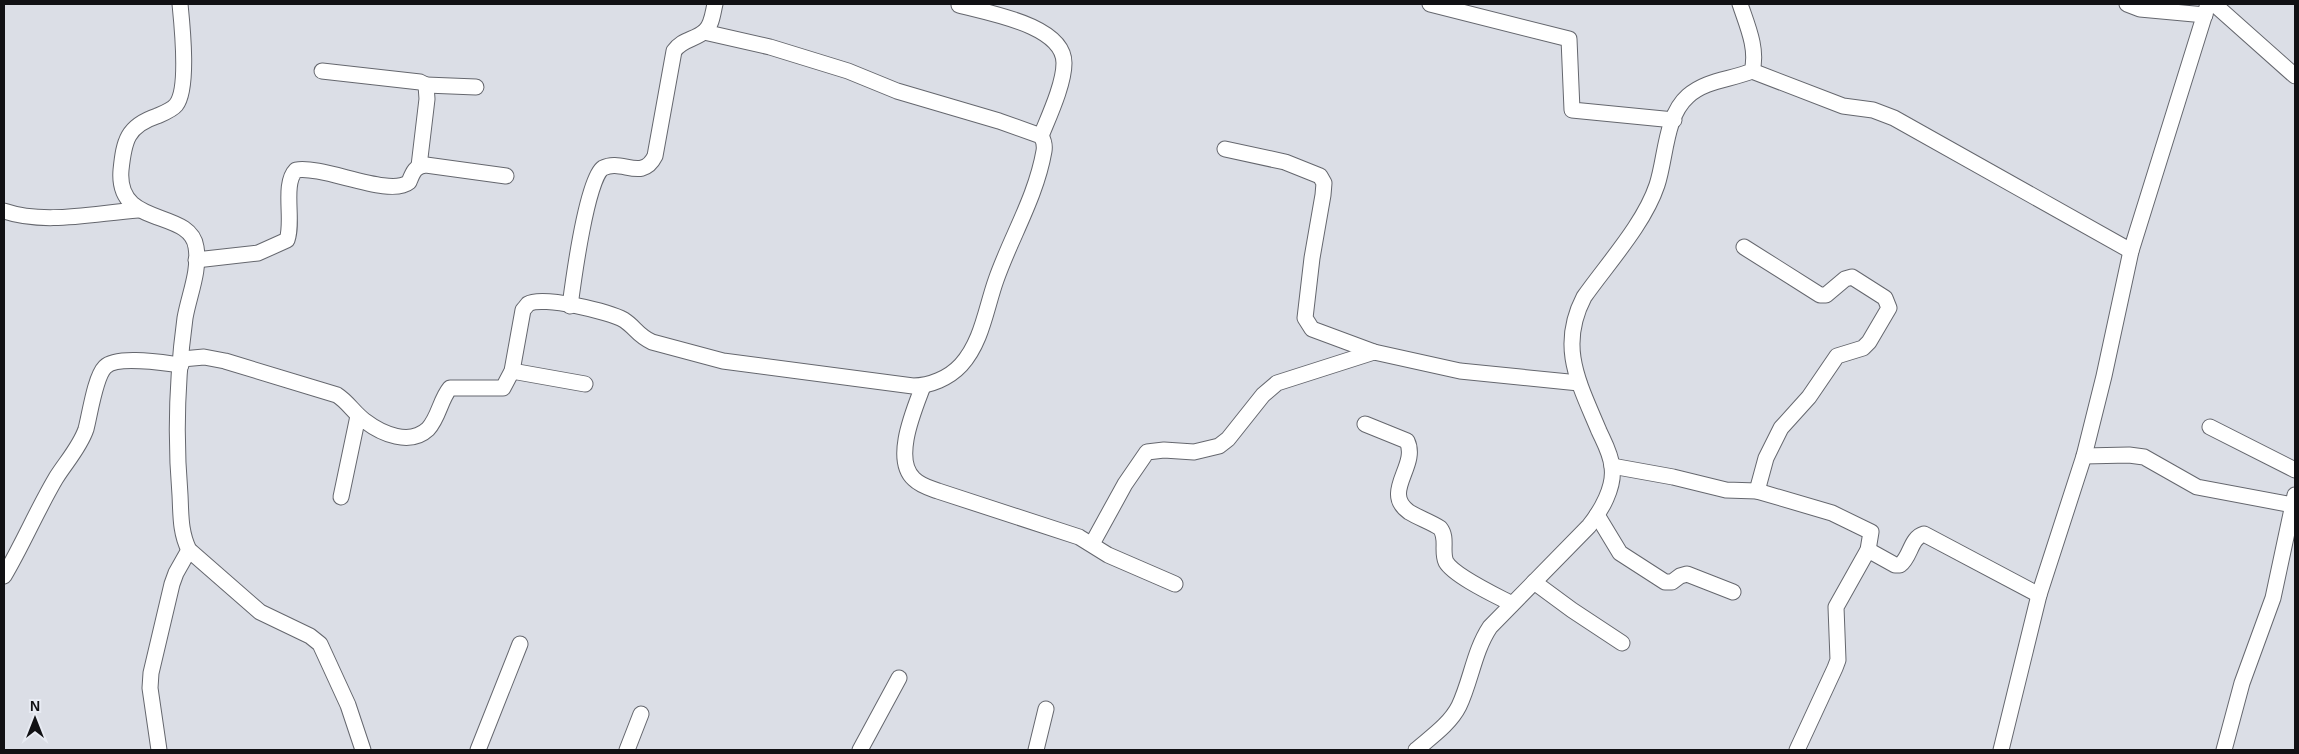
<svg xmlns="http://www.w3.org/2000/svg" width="2299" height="754" viewBox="0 0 2299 754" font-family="Helvetica,sans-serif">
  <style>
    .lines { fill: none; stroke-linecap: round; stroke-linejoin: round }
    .street-casing { stroke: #65676e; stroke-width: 17 }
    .street { stroke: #fff; stroke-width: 15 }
  </style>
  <rect width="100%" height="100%" fill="#dbdee6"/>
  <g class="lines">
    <g class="street-casing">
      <g id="street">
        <path d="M180,4C182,24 189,89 176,105C172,110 164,113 157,116C127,126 124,141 121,170C116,229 190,208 196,247C200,271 189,295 185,318C177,377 175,436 180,495C181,514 180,532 189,550L260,612L310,636L320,644L348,705L363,750"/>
        <polyline points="1430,4 1569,39 1572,110 1674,120"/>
        <polyline points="2127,4 2140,9 2205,15"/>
        <polyline points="2214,4 2295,76"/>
        <path d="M959,5C988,13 1064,25 1064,63C1064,84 1049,116 1041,136"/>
        <polyline points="322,71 420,82 426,85 427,99 419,166"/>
        <polyline points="1752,71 1843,106 1873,110 1894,118 2131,251"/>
        <polyline points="426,85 476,87"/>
        <polyline points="1225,149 1285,162 1320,176 1324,183 1323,195 1312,258 1305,318 1312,329 1374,352"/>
        <path d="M4,211C45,225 95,213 138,210"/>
        <polyline points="1744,247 1820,295 1826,295 1845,279 1852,277 1885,298 1889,308 1869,342 1863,348 1837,356 1809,397 1781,428 1766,458 1757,491"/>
        <path d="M196,260L258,253L287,240C294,221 282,184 296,170C323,165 390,198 409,182C413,172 415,166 426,165L506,176"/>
        <path d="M570,306C573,283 587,177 603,168C622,158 642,182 655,156L674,51C682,39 695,40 705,31C712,25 713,12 715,4"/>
        <path d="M182,359L204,357L225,361L337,395C348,402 354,413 365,421C382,434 410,446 428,429C439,417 440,400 450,388H503L512,371L523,310C524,309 528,304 528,304C542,295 610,312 624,320C635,327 637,335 652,342L723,361L913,386C930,386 949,378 961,365C982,342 986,308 996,280C1011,237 1036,197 1044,151C1045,145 1044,141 1041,136L999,121L897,91L848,71L770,47L704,32"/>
        <polyline points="512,371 585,384"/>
        <path d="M923,386C915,408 892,459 914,479C921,486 930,488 938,491L1079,537L1108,555L1175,584"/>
        <path d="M1365,424L1407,441C1419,466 1381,492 1409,512C1419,518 1431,522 1440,528C1448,538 1441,551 1446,562C1454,576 1497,596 1512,604"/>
        <polyline points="2210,427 2295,470"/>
        <polyline points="2084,456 2129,455 2144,457 2197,487 2293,505"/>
        <polyline points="1612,466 1673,477 1726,490 1757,491 1832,513 1871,532 1868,550 1836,607 1838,660 1835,668 1797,750"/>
        <polyline points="341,497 358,416"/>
        <polyline points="1597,515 1620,553 1665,582 1672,582 1680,576 1687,574 1733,592"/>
        <polyline points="1092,544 1125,484 1147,452 1164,450 1194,452 1219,446 1228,439 1263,395 1277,383 1374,352 1460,371 1579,383"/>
        <path d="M1868,550L1895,565H1900C1911,557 1910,538 1924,534L2039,595"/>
        <path d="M4,576C23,544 37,510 56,478C66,462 80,447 86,429C90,414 95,377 105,367C117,355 164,363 181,365"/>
        <polyline points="1534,582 1572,610 1622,643"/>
        <polyline points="159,750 150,688 151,673 172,584 176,573 189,550"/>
        <polyline points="478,750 520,644"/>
        <polyline points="627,750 641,714"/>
        <polyline points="860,750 899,678"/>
        <polyline points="1036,750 1046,709"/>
        <path d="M1416,750C1431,737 1450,724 1459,706C1471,681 1474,651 1490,627L1589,526C1601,511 1615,487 1612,467C1611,454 1604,442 1599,431C1579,383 1558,347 1584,297C1608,263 1644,224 1657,185C1666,158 1665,116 1688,96C1706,80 1730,80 1752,71C1758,49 1747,25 1740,4"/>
        <polyline points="2001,750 2039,595 2084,456 2104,376 2131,251 2208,4"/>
        <polyline points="2224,750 2242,683 2273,598 2295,495"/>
      </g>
    </g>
    <use href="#street" class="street"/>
  </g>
  <rect width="2299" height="754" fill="none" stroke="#111114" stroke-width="10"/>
  <g transform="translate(35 719)" stroke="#e8ebf3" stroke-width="4" paint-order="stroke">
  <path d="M0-4L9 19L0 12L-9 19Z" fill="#111114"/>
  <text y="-8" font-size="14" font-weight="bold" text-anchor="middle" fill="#111114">N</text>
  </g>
</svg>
